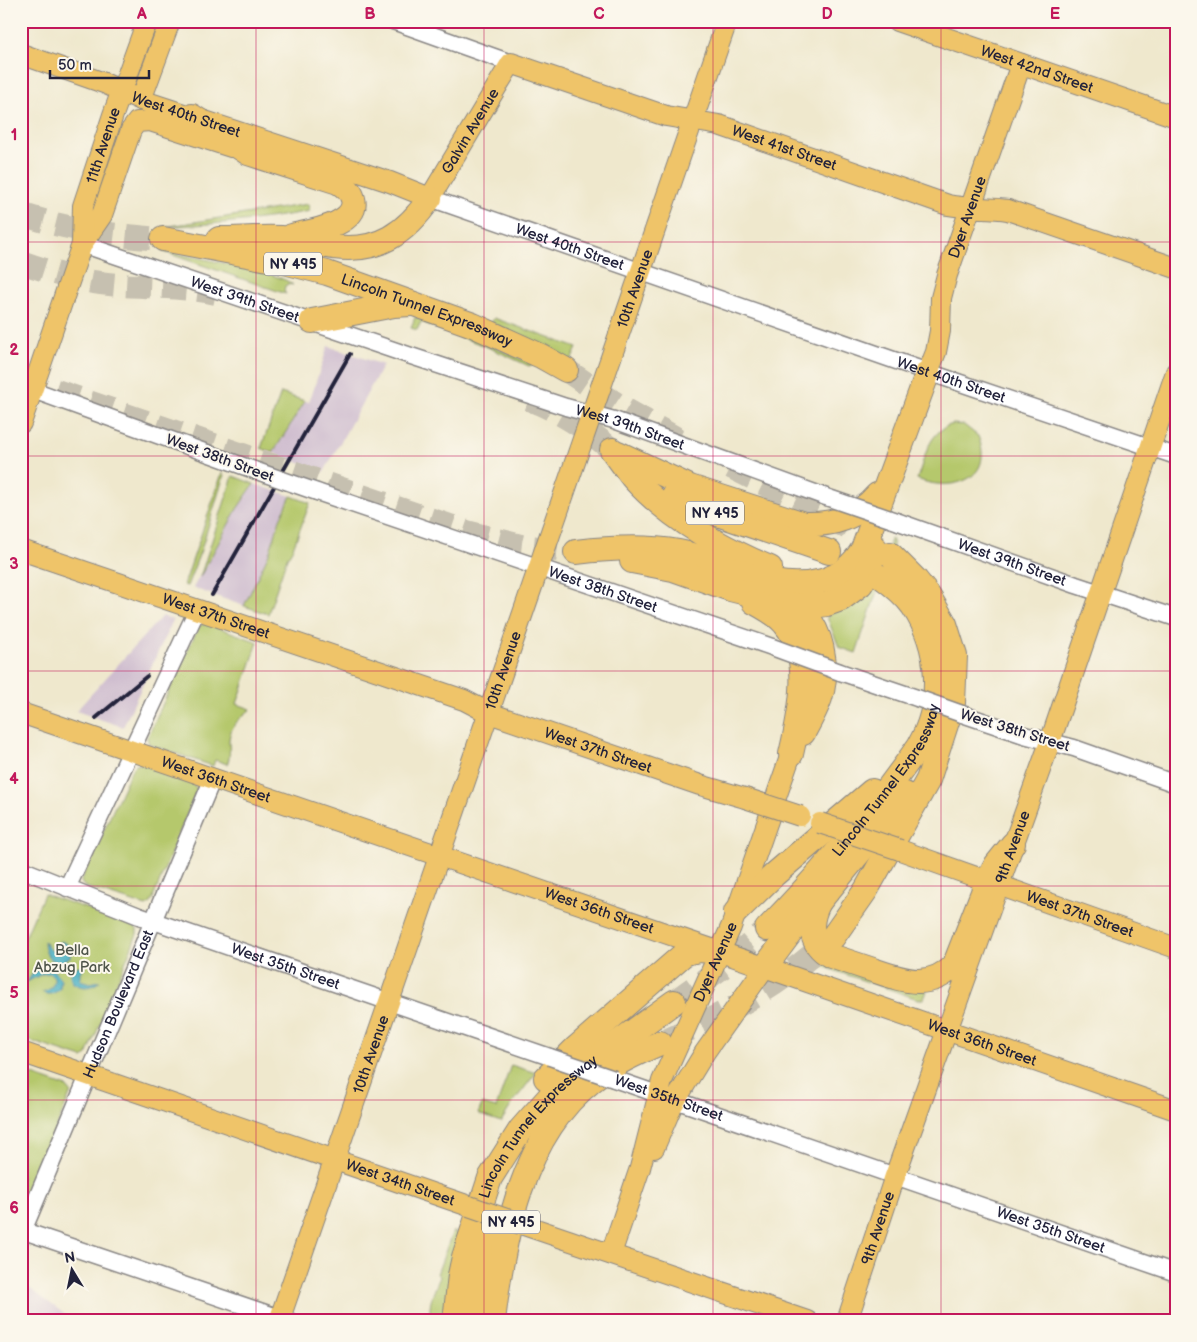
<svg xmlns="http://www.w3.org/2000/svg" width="1197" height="1342" viewBox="0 0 1197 1342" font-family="'Balsamiq Sans',sans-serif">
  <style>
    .industrial { fill: #cfbdcf }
    .green { fill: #b5c86c; stroke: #6c7554 }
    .water { fill: #40abc0; stroke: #31667e }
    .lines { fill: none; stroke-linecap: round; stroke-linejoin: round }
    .highway-tunnel { stroke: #c6c0b0; stroke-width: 24; stroke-dasharray: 24 12; stroke-linecap: butt }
    .minor-casing { stroke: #888584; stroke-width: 19 }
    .major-casing { stroke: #888584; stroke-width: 22 }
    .highway-casing { stroke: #888584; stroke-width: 26 }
    .minor { stroke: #fff; stroke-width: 16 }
    .major { stroke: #efc469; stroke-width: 20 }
    .highway { stroke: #efc469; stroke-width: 24 }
    .rail { stroke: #22223b; stroke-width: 4 }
    .minor-bridge-casing { stroke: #888584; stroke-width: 19; stroke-linecap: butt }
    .major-bridge-casing { stroke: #888584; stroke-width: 22; stroke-linecap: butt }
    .minor-bridge { stroke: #fff; stroke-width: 16 }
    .major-bridge { stroke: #efc469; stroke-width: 20 }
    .grid { fill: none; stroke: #c2185b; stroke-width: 1; stroke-opacity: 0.55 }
    .labels { text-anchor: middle; stroke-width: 4; stroke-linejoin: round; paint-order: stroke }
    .shield { fill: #fbf7ec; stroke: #636270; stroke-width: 1 }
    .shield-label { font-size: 14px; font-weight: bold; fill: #22223b }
    .street-label { font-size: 15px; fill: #22223b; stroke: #fbf7ec }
    .park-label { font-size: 15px; fill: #4e544a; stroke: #fbf7ec }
    .neatline { fill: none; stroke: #c2185b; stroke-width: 2 }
    .grid-label { font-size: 16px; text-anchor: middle; font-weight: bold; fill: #c2185b }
  </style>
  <rect width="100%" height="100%" fill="#fbf7ec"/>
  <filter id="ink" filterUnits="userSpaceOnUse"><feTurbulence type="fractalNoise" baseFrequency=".02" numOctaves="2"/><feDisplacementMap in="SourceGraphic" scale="10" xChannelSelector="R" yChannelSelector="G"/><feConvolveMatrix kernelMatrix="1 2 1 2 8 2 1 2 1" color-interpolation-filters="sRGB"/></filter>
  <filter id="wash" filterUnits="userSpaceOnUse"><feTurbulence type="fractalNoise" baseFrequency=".0096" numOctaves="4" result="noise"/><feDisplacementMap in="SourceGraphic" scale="20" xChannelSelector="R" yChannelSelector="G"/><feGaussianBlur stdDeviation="1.12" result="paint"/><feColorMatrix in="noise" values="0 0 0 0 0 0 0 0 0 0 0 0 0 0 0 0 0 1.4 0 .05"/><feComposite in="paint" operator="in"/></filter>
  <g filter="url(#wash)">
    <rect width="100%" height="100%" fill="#efe8cd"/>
    <g class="industrial">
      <polygon points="328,346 383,365 324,472 273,453 305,401 309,402"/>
      <polygon points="254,484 291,496 280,519 270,551 244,606 193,588 237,509"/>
      <polygon points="162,616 173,620 123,727 76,711"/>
      <polygon points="21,1282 74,1321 21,1321"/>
    </g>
    <g class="green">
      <path d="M308,204L310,211C261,221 213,224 163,227Z"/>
      <path d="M161,251C184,255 281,272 293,285L288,284L285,286L284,291L286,294Z"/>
      <polygon points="415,317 467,335 533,364 529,366 490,348 421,322 417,330 411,328"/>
      <polygon points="494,318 577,348 570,363 491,323"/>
      <polygon points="281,393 305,401 273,453 261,448"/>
      <path d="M953,424L964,425L978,436C996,480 951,493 917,479C925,458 928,431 953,424Z"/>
      <polygon points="222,473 224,475 201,550 187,586 184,585"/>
      <polygon points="233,476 254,484 237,509 200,577"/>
      <polygon points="291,496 310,503 293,548 287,558 268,614 244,606 270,551 280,519"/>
      <polygon points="891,539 893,540 893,544 856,653 839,647 827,617 888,549"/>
      <path d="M206,623L258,642L237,704L251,709C241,717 230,726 229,740C229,749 231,756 227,764L215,760L213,766L154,746L149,744L147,738L199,626Z"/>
      <polygon points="141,764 193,783 197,789 151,903 146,906 86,887 82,884 81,880 132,769 136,765"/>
      <polygon points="44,894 132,924 137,929 137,934 93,1041 87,1055 83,1058 21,1038 21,947"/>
      <polygon points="812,954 927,991 924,999 918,999 821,966 813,960"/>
      <polygon points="511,1065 536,1073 512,1104 501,1122 478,1114 482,1104 496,1108"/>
      <polygon points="21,1071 67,1087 71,1092 21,1214"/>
      <path d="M453,1231L459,1234L447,1321H431C427,1302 435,1291 440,1276L437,1274Z"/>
    </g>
    <g class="water">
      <path d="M44,941L49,949L58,954L63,950V947L60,941L66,943L71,949L70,957L61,962C49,962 44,953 44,941Z"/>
      <path d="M86,964L80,972V980L90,983L100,981C92,988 83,989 73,983L70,975L76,967Z"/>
      <path d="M45,967L53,970L61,979L60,988C55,994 49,996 42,992C49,991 55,986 54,977L50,973L42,974L27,982L33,973Z"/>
    </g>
  </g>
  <g filter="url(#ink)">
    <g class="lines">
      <g class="highway-tunnel">
        <path d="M21,214C68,230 115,236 163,239"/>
        <path d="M21,262C52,273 86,283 119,285C152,287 184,286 216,293"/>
        <polyline points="566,370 621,407 679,440"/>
        <polyline points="21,379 467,532 521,546 576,552"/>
        <path d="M529,399C560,411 587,429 612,450"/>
        <polyline points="731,467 828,516 884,550"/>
        <polyline points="674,1002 731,961 767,929"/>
        <path d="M668,1039C699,1025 730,1011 758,994C785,978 809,958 833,937"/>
      </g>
      <g class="minor-casing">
        <g id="minor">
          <polyline points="393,21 511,63"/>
          <path id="s1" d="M430,198L928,372L1176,456"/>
          <path id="s2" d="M82,244L411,356L566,407L614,420L826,497"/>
          <polyline points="33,390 254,470"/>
          <path id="s3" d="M317,492L772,647"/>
          <path id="s4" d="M899,522L1076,585L1176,618"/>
          <polyline points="840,672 917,698"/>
          <polyline points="962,714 1024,735 1074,748 1176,784"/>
          <path id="s5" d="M21,869L139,916L550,1057"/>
          <polyline points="67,888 197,610"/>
          <path id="s6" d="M614,1079L1176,1273"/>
          <polyline points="21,1230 289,1321"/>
          <path id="s7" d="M23,1231L213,778"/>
        </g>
      </g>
      <g class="major-casing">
        <g id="major">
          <path id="s8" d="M897,21L1176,117"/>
          <path id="s9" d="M21,54L104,83L141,100L390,182L430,198L511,63L666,116L719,125L948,205C968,209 988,207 1008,210L1176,268"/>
          <polyline points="141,100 170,21"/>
          <polyline points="82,244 102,215 131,130 137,122 150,121 231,147"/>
          <path id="s10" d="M928,372L936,352L940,331L941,298L947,275L1021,64"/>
          <path id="s11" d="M21,423L82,244L83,206L113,115L147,21"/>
          <path id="s12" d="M21,550L464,700L489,713L700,785L745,798"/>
          <path id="s13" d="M21,713L776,971L1176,1110"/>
          <path id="s14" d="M900,850L1176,948"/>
          <path id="s15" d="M21,1052L469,1206"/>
          <polyline points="654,1148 672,1106 705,1052 765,967"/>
          <polyline points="521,1224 807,1321"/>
          <path id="s16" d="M611,1254L640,1168L662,1081L731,927L791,754"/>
          <path id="s17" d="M279,1321L727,21"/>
          <path id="s18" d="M847,1321L895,1176L1050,742L1176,372"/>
        </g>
      </g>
      <g class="highway-casing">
        <g id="highway">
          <path d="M192,116L248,153L338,182C345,186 351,191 353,199C360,225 308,232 292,236"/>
          <path id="s19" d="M163,239L284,262L327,273L473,325L541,356L566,370"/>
          <path d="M219,239C239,239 261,237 281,238C298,240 316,245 334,247C378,253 406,233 430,198"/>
          <polyline points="312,321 394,305 411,304"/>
          <path d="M612,450C619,459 626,469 633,478C670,519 720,547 770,568"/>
          <path d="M618,453L690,487L804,524C834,525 857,518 877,495"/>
          <polyline points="674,496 691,505 829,552"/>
          <path d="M576,552C610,548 645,546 679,552C728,561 770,595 822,581C840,576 854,564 863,549L928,372"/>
          <polyline points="632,561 673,569 730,589 795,605 813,606 827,604 841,599 861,584 866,575 873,556 874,546"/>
          <path d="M754,602C765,608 777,614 785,624C814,658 800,715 791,754"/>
          <path d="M795,605C800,610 807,616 811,622C824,642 828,675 820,698C816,710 809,722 803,733"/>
          <path d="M819,902C808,923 809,944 831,956C846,961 861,966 876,971C905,981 931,990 955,964L987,882L996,865L1013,844"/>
          <polyline points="736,912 775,874 872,791"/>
          <path id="s20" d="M767,929C822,873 873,811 919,746C944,703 941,648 913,606C905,595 893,585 882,577"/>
          <polyline points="833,937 866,890 928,780 953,703 955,656 945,624 928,595 916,580 890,554"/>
          <polyline points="765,967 800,920 819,902 895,809 905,794"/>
          <path d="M546,1078L576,1048L684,954C696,948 707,951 720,952"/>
          <path id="s21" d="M455,1321L460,1275L464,1257L490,1178L521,1129L552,1094L577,1072L674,1002"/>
          <polyline points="473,1321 482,1256 488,1225"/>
          <path d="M493,1321C503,1237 522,1135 593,1080C613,1064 637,1053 660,1043"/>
        </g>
      </g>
      <use href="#minor" class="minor"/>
      <use href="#major" class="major"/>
      <use href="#highway" class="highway"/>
      <g class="rail">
        <polyline points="212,595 350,354"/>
        <polyline points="96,718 147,676"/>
      </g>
      <g class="minor-bridge-casing">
        <g id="minor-bridge">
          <polyline points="254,470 317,492"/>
          <polyline points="826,497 899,522"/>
          <polyline points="772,647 840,672"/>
          <polyline points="917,698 962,714"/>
          <polyline points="550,1057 614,1079"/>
        </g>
      </g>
      <g class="major-bridge-casing">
        <g id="major-bridge">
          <polyline points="745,798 800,816"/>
          <polyline points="820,823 900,850"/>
          <polyline points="469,1206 521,1224"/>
        </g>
      </g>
      <use href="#minor-bridge" class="minor-bridge"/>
      <use href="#major-bridge" class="major-bridge"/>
    </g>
  </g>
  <path class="grid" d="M256,21V1321M484,21V1321M713,21V1321M941,21V1321M21,242H1176M21,456H1176M21,671H1176M21,886H1176M21,1100H1176"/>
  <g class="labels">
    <g class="shield">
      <rect x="264" y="252.5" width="58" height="23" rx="4"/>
      <rect x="686" y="501.5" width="58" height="23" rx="4"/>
      <rect x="482" y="1210.5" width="58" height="23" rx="4"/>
    </g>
    <g class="shield-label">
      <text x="293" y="269">NY 495</text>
      <text x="715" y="518">NY 495</text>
      <text x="511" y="1227">NY 495</text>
    </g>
    <g class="street-label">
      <text dy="5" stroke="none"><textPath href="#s8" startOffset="148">West 42nd Street</textPath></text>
      <text dy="5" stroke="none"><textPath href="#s9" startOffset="176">West 40th Street</textPath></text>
      <text dy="5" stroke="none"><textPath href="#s9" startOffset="512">Galvin Avenue</textPath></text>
      <text dy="5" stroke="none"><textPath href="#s11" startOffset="291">11th Avenue</textPath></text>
      <text dy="5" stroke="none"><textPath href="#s9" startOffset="878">West 41st Street</textPath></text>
      <text dy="5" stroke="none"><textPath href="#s10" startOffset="161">Dyer Avenue</textPath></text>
      <text dy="5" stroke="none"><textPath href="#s1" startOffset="148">West 40th Street</textPath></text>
      <text dy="5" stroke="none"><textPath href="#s17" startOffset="1092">10th Avenue</textPath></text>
      <text dy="5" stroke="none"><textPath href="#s2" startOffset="172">West 39th Street</textPath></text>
      <text dy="5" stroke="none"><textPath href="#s19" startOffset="274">Lincoln Tunnel Expressway</textPath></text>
      <text dy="5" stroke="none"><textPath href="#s1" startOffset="552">West 40th Street</textPath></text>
      <text dy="5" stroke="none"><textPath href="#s2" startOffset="578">West 39th Street</textPath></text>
      <text transform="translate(220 458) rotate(20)" y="5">West 38th Street</text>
      <text dy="5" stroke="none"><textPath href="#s4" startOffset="120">West 39th Street</textPath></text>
      <text dy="5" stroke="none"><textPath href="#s3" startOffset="302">West 38th Street</textPath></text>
      <text dy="5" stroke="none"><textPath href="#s12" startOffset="206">West 37th Street</textPath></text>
      <text dy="5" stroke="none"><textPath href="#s17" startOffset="688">10th Avenue</textPath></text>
      <text transform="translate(1015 730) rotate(17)" y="5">West 38th Street</text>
      <text dy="5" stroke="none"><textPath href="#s12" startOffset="611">West 37th Street</textPath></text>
      <text dy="5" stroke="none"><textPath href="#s20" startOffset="192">Lincoln Tunnel Expressway</textPath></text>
      <text dy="5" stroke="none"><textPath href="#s13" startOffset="206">West 36th Street</textPath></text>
      <text dy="5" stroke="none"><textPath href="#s18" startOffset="502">9th Avenue</textPath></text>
      <text dy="5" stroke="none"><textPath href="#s13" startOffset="611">West 36th Street</textPath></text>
      <text dy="5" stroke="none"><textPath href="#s14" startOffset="191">West 37th Street</textPath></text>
      <text dy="5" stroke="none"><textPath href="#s16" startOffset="311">Dyer Avenue</textPath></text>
      <text dy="5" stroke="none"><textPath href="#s5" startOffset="282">West 35th Street</textPath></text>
      <text dy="5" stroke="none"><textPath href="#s7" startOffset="246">Hudson Boulevard East</textPath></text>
      <text dy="5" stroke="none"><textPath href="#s13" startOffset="1016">West 36th Street</textPath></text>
      <text dy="5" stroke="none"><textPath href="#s17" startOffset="282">10th Avenue</textPath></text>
      <text dy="5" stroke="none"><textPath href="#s6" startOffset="58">West 35th Street</textPath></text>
      <text dy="5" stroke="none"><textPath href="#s21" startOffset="218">Lincoln Tunnel Expressway</textPath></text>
      <text dy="5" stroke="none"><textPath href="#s15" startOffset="401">West 34th Street</textPath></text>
      <text dy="5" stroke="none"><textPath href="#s18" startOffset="98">9th Avenue</textPath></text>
      <text dy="5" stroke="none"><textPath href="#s6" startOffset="462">West 35th Street</textPath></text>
    </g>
    <g class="park-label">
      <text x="72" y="955">Bella<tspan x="72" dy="17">Abzug Park</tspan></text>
    </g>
  </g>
  <rect width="1197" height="1342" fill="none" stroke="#fbf7ec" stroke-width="55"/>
  <g transform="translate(72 1270) rotate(350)" stroke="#fbf7ec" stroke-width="4" paint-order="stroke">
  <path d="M0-4L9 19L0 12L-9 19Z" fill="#22223b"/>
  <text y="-8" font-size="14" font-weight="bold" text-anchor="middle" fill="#22223b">N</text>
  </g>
  <path d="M50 70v8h99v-8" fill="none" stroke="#22223b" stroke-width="2.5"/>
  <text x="58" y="70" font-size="15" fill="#22223b" stroke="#fbf7ec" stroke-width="4" paint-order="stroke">50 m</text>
  <rect x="28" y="28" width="1142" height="1286" class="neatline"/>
  <g class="grid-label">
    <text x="142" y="19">A</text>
    <text x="370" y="19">B</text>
    <text x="599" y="19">C</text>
    <text x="827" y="19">D</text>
    <text x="1055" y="19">E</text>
    <text x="14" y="140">1</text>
    <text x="14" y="355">2</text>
    <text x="14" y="569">3</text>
    <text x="14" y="784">4</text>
    <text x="14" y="998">5</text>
    <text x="14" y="1213">6</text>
  </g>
</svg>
